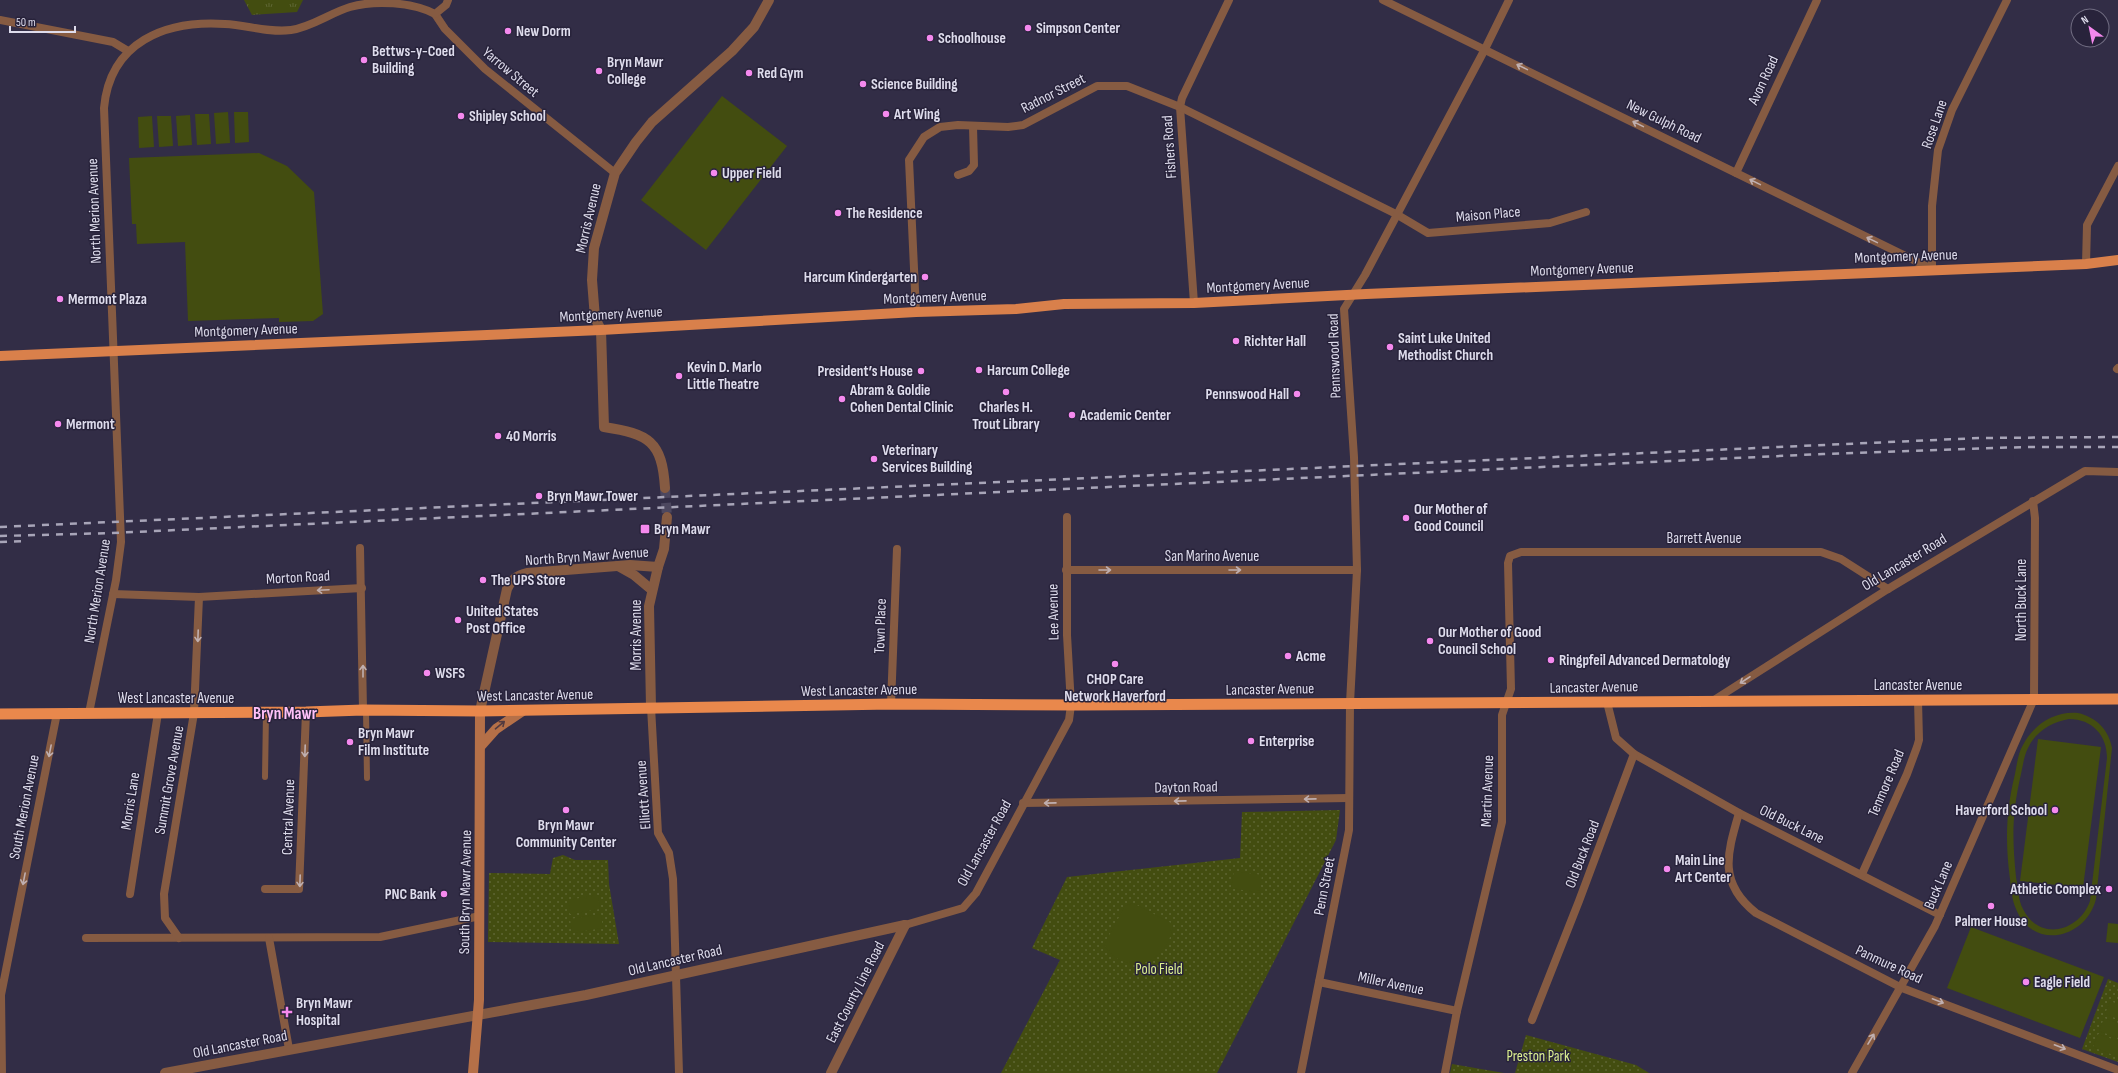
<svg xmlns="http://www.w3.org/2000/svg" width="2118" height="1073" viewBox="0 0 2118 1073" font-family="'Sofia Sans Condensed',sans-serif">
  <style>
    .grass { fill: url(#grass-tufts) }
    .park { fill: url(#park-dots) }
    .garden { fill: #434d10; fill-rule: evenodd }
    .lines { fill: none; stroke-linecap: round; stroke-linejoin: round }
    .tertiary-tunnel { stroke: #4c475f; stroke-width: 10; stroke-dasharray: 10 5; stroke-linecap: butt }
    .pedestrian { stroke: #865b42; stroke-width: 6 }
    .minor { stroke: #865b42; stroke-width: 8 }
    .tertiary { stroke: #865b42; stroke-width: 10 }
    .secondary { stroke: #b57048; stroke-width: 10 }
    .primary { stroke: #d9804b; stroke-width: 10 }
    .trunk { stroke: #e9884c; stroke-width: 11 }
    .rail { stroke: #a8a5b8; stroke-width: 2.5; stroke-dasharray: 7 7; stroke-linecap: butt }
    .oneway { stroke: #bfafb0 }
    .oneway2 { stroke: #523a3f }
    .poi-dot { fill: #f589ee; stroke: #28233b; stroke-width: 1.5 }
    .labels { text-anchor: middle; stroke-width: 3; stroke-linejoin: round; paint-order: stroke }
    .poi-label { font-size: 15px; font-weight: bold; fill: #dedcec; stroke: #28233b; text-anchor: start }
    .street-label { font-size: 15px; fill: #dedcec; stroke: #28233b }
    .park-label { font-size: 15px; fill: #dcf090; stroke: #28233b }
    .quarter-label { font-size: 17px; font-weight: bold; fill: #ffc1f9; stroke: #28233b }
  </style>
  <defs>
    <pattern id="grass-tufts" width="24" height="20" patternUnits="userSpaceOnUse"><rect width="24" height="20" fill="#434d10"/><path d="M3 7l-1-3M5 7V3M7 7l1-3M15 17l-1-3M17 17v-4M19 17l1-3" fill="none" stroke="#5e6633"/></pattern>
    <pattern id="park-dots" width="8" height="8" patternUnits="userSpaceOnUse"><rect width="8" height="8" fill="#434d10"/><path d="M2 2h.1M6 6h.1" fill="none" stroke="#5e6633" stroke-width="1.8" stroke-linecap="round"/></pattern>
  </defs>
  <rect width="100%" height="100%" fill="#322d46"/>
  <polygon class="grass" points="244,0 303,0 297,12 252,15"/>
  <g class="park">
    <polygon points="1340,810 1336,840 1217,1073 1001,1073 1060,960 1032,948 1067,877 1240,858 1242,812"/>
    <polygon points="563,855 575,860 608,860 609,884 619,944 488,942 489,873 550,874 553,858"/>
    <polygon points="2108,979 2118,983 2118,1062 2082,1049"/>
    <polygon points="1526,1035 1636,1065 1649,1073 1515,1073"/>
    <polygon points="1452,1064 1504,1073 1450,1073"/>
  </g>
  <g class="garden">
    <polygon points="722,96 787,146 706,250 641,200"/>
    <polygon points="228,112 230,143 216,144 214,113"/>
    <polygon points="234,112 248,112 249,142 235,143"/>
    <polygon points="195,114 209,114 211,144 197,145"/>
    <polygon points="190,115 192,145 178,146 176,116"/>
    <polygon points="152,116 154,147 139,148 138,117"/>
    <polygon points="157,116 171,116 173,146 159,147"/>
    <polygon points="259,153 287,166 314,192 323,314 313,321 279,322 279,318 188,321 185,242 137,244 136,224 132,224 129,158"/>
    <path d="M2078,713C2096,717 2109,730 2112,748L2096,899C2086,939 2033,951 2016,909C2012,900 2011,889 2010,879C2005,842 2006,810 2015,774C2017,764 2018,753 2023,745C2034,724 2055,711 2078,713ZM2069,719C2092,719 2107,735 2107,758L2090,901C2079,932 2039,942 2023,909C2018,900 2018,887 2016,877C2012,837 2012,813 2021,774C2023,765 2024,756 2028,748C2036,731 2052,722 2069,719Z"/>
    <polygon points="2038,739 2101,747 2083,888 2020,881"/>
    <polygon points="1234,871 1262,875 1259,893 1231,888"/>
    <polygon points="598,895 600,909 570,914 568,900"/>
    <path d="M1133,903L1173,924C1169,964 1126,979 1104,945L1125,906Z"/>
    <polygon points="601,914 603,928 572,933 570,919"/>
    <polygon points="2108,923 2118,924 2118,943 2106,942"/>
    <polygon points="1971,927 2104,977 2080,1038 1947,988"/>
    <polygon points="2110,1001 2118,1004 2118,1019 2105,1014"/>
    <polygon points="2104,1018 2118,1023 2118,1038 2099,1031"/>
    <polygon points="2098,1034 2118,1041 2118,1057 2093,1047"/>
  </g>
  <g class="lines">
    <polyline class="tertiary-tunnel" points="665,488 667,517"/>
    <g class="pedestrian">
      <polyline points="366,710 367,778"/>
      <polyline points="265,777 266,713"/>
    </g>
    <g class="minor">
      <polyline points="1383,0 1932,269 1932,206 1938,150 1952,110 2007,0"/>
      <polyline points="435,14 445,29 485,69 615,173"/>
      <polyline points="0,20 113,42 128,51"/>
      <polyline points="1736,173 1817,0"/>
      <polyline points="958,175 969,171 974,165 973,126"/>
      <polyline points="2086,264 2087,225 2118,166"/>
      <polyline points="1194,303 1180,107 1182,98 1229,0"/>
      <polyline points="916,312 909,160 924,137 940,127 958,125 1008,127 1023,125 1097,86 1127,86 1180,107 1396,214 1428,233 1550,223 1586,212"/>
      <polyline points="2117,369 2118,368"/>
      <polyline points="360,548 363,710"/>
      <polyline points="1066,570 1357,570"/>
      <polyline points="113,594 199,597 362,588"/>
      <polyline points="1714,700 1888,589 2085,471 2118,472"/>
      <polyline points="891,704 897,549"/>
      <polyline points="651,707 658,833 669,853 673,879 679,1073"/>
      <path d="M89,713L116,580L121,542L104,108C110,42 165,20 225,24C247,25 268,33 291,30C312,27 330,13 350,7C375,0 412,2 435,14L446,5L448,0"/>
      <polyline points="1634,754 1739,813 1940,915"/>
      <polyline points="1023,803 1349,798"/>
      <path d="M1739,813C1727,854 1718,883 1756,913L1902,988L2118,1070"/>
      <polyline points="1862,874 1907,774 1917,747 1919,740 1918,700"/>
      <polyline points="265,889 299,889 306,712"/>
      <polyline points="130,894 158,713"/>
      <polyline points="905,925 963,908 976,893 1069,720 1071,705 1067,635 1067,517"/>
      <polyline points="86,938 380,937 480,916"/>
      <polyline points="179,938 165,918 164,894 194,713 199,597"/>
      <polyline points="269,938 289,1049"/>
      <polyline points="1319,982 1457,1011"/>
      <polyline points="1532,1020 1579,901 1634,754 1616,738 1607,702"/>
      <polyline points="2,1073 1,995 57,713"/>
      <polyline points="1301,1073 1349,830 1350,703 1357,570 1354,457 1344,309 1365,275 1485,49 1509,0"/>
      <polyline points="1445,1073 1457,1011 1502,822 1502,715 1511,689 1508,563 1510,556 1521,552 1821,552 1841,559 1888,589"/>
      <polyline points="1852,1073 1935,926 2034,699 2035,518 2033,501"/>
    </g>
    <g class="tertiary">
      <path d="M665,488C662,441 649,434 604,427L601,330L595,318L592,280L594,248L615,173L636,142L652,122L732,51L754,27L769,0"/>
      <polyline points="618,566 634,575 652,590"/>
      <polyline points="651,707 649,606 658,567 664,549 667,517"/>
      <path d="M480,711L507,589C512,579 516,576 527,573L630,565L658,567"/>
      <polyline points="165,1073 586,995 905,925"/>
      <polyline points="831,1073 905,925"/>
    </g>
    <g class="secondary">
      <polyline points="480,747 496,729 524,710"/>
      <polyline points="473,1073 479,1000 480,711"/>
    </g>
    <polyline class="primary" points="0,356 601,330 916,312 1016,309 1064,304 1194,303 1366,294 2086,264 2118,260"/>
    <polyline class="trunk" points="0,714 306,712 363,710 480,711 891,704 1078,705 2118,699"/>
    <g class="rail">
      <polyline points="0,527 1979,438 2118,437"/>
      <polyline points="0,536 112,533 1823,454 2025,447 2118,447"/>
      <polyline points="0,542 26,541"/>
    </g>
  </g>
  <defs><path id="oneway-shaft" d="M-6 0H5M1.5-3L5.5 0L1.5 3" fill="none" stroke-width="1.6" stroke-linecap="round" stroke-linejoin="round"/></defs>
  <g class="oneway">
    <use href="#oneway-shaft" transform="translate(1522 67) rotate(-154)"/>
    <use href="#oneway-shaft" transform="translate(1638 124) rotate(-154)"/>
    <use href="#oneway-shaft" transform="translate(1755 182) rotate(-154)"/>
    <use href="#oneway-shaft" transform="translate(1872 240) rotate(-154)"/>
    <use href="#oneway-shaft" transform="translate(1105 570)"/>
    <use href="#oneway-shaft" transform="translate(1235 570)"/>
    <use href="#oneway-shaft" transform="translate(323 590) rotate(177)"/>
    <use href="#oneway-shaft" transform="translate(198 636) rotate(92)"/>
    <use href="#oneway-shaft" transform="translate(363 671) rotate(-90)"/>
    <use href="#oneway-shaft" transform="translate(1745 680) rotate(147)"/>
    <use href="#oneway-shaft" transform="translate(50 751) rotate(101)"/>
    <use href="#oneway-shaft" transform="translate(305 751) rotate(92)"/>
    <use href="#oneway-shaft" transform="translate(1310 799) rotate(179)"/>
    <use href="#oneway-shaft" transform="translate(1180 801) rotate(179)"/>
    <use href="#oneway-shaft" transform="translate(1050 803) rotate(179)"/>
    <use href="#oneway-shaft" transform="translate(24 879) rotate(101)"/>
    <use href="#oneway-shaft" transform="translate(300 881) rotate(92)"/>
    <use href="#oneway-shaft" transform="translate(1938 1001) rotate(21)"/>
    <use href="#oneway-shaft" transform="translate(1871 1039) rotate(-59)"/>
    <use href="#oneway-shaft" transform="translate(2060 1047) rotate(21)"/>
  </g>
  <use class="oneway2" href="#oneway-shaft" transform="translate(500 725) rotate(-40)"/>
  <g class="poi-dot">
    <circle cx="1028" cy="28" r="4"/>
    <circle cx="508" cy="31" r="4"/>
    <circle cx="930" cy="38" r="4"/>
    <circle cx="364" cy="60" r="4"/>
    <circle cx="599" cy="71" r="4"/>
    <circle cx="749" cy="73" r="4"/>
    <circle cx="863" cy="84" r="4"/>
    <circle cx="886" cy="114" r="4"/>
    <circle cx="461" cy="116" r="4"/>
    <circle cx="714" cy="173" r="4"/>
    <circle cx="838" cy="213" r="4"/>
    <circle cx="925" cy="277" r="4"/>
    <circle cx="60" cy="299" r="4"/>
    <circle cx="1236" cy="341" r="4"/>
    <circle cx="1390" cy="347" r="4"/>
    <circle cx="979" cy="370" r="4"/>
    <circle cx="921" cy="371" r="4"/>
    <circle cx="679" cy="376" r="4"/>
    <circle cx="1006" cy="392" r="4"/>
    <circle cx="1297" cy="394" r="4"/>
    <circle cx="842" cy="399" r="4"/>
    <circle cx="1072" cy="415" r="4"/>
    <circle cx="58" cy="424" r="4"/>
    <circle cx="498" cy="436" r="4"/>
    <circle cx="874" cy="459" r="4"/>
    <circle cx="539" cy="496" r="4"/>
    <circle cx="1406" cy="518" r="4"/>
    <rect x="640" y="524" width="10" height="10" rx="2"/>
    <circle cx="483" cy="580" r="4"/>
    <circle cx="458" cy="620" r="4"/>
    <circle cx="1430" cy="641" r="4"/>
    <circle cx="1288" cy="656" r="4"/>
    <circle cx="1551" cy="660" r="4"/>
    <circle cx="1115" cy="664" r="4"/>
    <circle cx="427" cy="673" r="4"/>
    <circle cx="1251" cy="741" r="4"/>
    <circle cx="350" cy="742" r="4"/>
    <circle cx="566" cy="810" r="4"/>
    <circle cx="2055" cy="810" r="4"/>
    <circle cx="1667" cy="869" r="4"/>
    <circle cx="2109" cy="889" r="4"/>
    <circle cx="444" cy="894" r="4"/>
    <circle cx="1991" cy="906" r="4"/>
    <circle cx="2026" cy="982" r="4"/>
    <path d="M285 1006h4v4h4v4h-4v4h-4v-4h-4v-4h4z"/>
  </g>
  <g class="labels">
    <g class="poi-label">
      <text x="1036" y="33">Simpson Center</text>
      <text x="516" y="36">New Dorm</text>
      <text x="938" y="43">Schoolhouse</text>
      <text x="372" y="56">Bettws-y-Coed<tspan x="372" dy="17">Building</tspan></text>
      <text x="607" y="67">Bryn Mawr<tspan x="607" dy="17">College</tspan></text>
      <text x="757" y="78">Red Gym</text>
      <text x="871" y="89">Science Building</text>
      <text x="894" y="119">Art Wing</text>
      <text x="469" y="121">Shipley School</text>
      <text x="722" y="178">Upper Field</text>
      <text x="846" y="218">The Residence</text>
      <text x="917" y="282" text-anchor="end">Harcum Kindergarten</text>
      <text x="68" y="304">Mermont Plaza</text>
      <text x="1398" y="343">Saint Luke United<tspan x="1398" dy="17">Methodist Church</tspan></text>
      <text x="1244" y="346">Richter Hall</text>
      <text x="687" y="372">Kevin D. Marlo<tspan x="687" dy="17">Little Theatre</tspan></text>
      <text x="987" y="375">Harcum College</text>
      <text x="913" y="376" text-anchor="end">President’s House</text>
      <text x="850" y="395">Abram &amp; Goldie<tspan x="850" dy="17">Cohen Dental Clinic</tspan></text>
      <text x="1289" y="399" text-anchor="end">Pennswood Hall</text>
      <text x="1006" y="412" text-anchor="middle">Charles H.<tspan x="1006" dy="17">Trout Library</tspan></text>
      <text x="1080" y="420">Academic Center</text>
      <text x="66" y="429">Mermont</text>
      <text x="506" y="441">40 Morris</text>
      <text x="882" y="455">Veterinary<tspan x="882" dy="17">Services Building</tspan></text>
      <text x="547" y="501">Bryn Mawr Tower</text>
      <text x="1414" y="514">Our Mother of<tspan x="1414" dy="17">Good Council</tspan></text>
      <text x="654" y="534">Bryn Mawr</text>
      <text x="491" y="585">The UPS Store</text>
      <text x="466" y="616">United States<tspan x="466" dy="17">Post Office</tspan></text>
      <text x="1438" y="637">Our Mother of Good<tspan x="1438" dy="17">Council School</tspan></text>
      <text x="1296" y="661">Acme</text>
      <text x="1559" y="665">Ringpfeil Advanced Dermatology</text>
      <text x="435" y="678">WSFS</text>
      <text x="1115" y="684" text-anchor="middle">CHOP Care<tspan x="1115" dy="17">Network Haverford</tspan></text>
      <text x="358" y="738">Bryn Mawr<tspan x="358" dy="17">Film Institute</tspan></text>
      <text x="1259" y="746">Enterprise</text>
      <text x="2047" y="815" text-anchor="end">Haverford School</text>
      <text x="566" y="830" text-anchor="middle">Bryn Mawr<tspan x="566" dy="17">Community Center</tspan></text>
      <text x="1675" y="865">Main Line<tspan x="1675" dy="17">Art Center</tspan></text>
      <text x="2101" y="894" text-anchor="end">Athletic Complex</text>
      <text x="436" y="899" text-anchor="end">PNC Bank</text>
      <text x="1991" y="926" text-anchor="middle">Palmer House</text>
      <text x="2034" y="987">Eagle Field</text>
      <text x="296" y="1008">Bryn Mawr<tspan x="296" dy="17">Hospital</tspan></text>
    </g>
    <g class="street-label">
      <text transform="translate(511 72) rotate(40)" y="5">Yarrow Street</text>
      <text transform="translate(1763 80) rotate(-65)" y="5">Avon Road</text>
      <text transform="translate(1053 93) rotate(-27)" y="5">Radnor Street</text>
      <text transform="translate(1664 121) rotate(26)" y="5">New Gulph Road</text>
      <text transform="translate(1934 124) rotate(-71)" y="5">Rose Lane</text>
      <text transform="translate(1169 147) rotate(-94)" y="5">Fishers Road</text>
      <text transform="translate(94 211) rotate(-92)" y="5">North Merion Avenue</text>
      <text transform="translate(1488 214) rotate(-5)" y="5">Maison Place</text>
      <text transform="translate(588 218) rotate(-77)" y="5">Morris Avenue</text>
      <text transform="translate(1906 256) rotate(-2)" y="5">Montgomery Avenue</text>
      <text transform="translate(1582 269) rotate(-2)" y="5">Montgomery Avenue</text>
      <text transform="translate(1258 285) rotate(-3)" y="5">Montgomery Avenue</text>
      <text transform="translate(935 297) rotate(-2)" y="5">Montgomery Avenue</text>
      <text transform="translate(611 314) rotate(-3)" y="5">Montgomery Avenue</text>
      <text transform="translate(246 330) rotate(-2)" y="5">Montgomery Avenue</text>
      <text transform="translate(1334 356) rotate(-92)" y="5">Pennswood Road</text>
      <text x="1704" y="543">Barrett Avenue</text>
      <text transform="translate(587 556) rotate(-4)" y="5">North Bryn Mawr Avenue</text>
      <text x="1212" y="561">San Marino Avenue</text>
      <text transform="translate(1904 562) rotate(-31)" y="5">Old Lancaster Road</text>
      <text transform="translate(298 577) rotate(-3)" y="5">Morton Road</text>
      <text transform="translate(97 591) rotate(-81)" y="5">North Merion Avenue</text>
      <text transform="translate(2021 600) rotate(-90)" y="5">North Buck Lane</text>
      <text transform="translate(1053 612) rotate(-91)" y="5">Lee Avenue</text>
      <text transform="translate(880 626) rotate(-88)" y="5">Town Place</text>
      <text transform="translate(636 635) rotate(-90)" y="5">Morris Avenue</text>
      <text x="1918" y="690">Lancaster Avenue</text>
      <text transform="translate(1594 687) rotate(-1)" y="5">Lancaster Avenue</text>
      <text transform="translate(1270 689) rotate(-1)" y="5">Lancaster Avenue</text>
      <text transform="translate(859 690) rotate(-1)" y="5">West Lancaster Avenue</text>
      <text transform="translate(535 695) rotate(-1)" y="5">West Lancaster Avenue</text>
      <text x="176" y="703">West Lancaster Avenue</text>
      <text transform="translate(169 780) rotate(-80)" y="5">Summit Grove Avenue</text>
      <text transform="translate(1886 783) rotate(-67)" y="5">Tenmore Road</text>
      <text transform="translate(1186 787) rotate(-1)" y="5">Dayton Road</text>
      <text transform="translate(1487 791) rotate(-88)" y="5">Martin Avenue</text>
      <text transform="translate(643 795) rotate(-94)" y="5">Elliott Avenue</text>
      <text transform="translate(130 801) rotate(-81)" y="5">Morris Lane</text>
      <text transform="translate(24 807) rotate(-79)" y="5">South Merion Avenue</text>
      <text transform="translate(288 817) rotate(-88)" y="5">Central Avenue</text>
      <text transform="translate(1792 824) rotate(26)" y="5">Old Buck Lane</text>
      <text transform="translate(984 843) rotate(-61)" y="5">Old Lancaster Road</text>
      <text transform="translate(1582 854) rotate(-69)" y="5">Old Buck Road</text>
      <text transform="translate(1938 885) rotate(-67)" y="5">Buck Lane</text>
      <text transform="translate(1324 886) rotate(-79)" y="5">Penn Street</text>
      <text transform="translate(465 892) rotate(-89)" y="5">South Bryn Mawr Avenue</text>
      <text transform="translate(675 960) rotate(-13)" y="5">Old Lancaster Road</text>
      <text transform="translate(1889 964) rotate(25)" y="5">Panmure Road</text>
      <text transform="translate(1391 983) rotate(12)" y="5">Miller Avenue</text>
      <text transform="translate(855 992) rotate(-63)" y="5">East County Line Road</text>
      <text transform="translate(240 1044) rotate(-11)" y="5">Old Lancaster Road</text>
    </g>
    <g class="park-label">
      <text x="1159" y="974">Polo Field</text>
      <text x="1538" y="1061">Preston Park</text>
    </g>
    <g class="quarter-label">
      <text x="285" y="719">Bryn Mawr</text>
    </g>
  </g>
  <g transform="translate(2090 28) rotate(327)"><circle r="19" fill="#28233b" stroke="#716d82"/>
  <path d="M0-3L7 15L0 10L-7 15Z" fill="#f589ee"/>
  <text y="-6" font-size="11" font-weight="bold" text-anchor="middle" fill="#dedcec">N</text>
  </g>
  <path d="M10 26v6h65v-6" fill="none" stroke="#dedcec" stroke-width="2"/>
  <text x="16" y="26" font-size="12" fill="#dedcec" stroke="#28233b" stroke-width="3" paint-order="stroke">50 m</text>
</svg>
